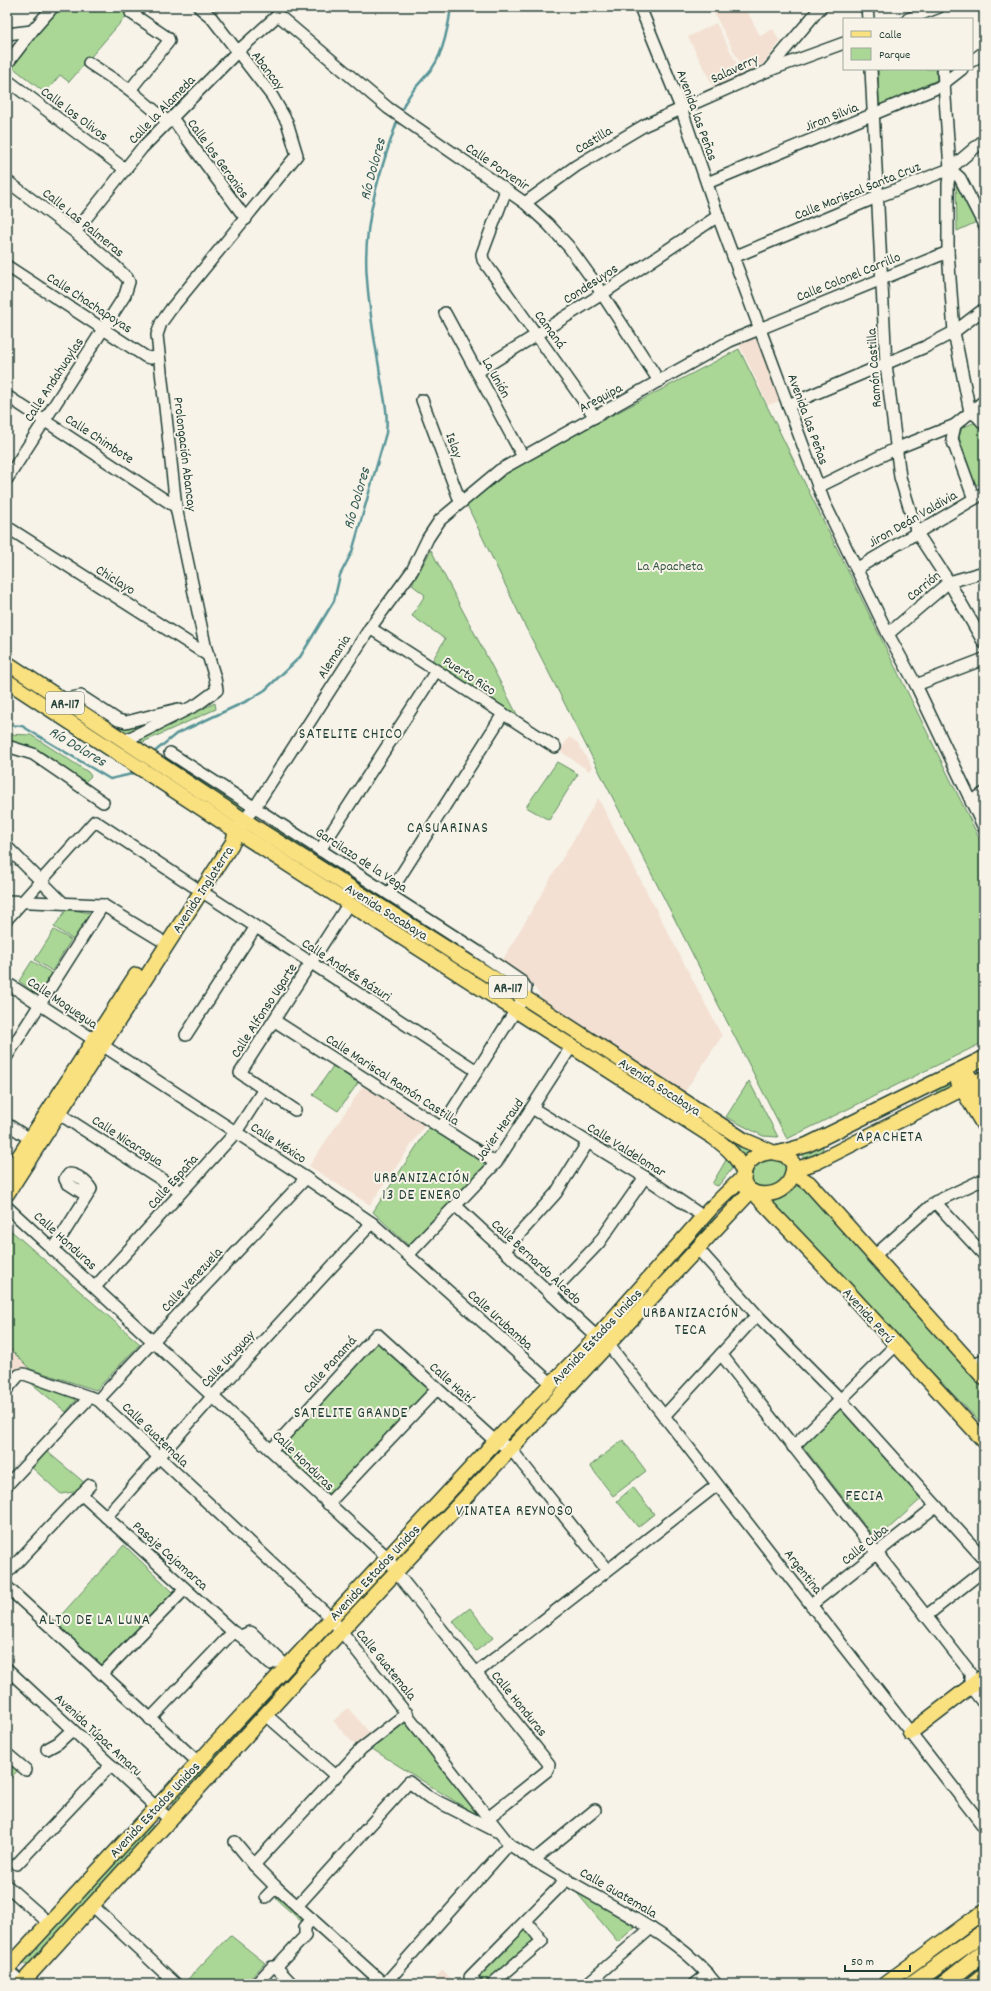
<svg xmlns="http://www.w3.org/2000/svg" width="991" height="1991" viewBox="0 0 991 1991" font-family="Dekko,sans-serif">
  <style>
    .built { fill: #f3e0d2 }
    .green { fill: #aad796; stroke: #648a65 }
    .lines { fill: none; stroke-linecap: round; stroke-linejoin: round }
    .stream { stroke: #599598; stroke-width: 2.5 }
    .minor-casing { stroke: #1f3d34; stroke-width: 14 }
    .major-casing { stroke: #1f3d34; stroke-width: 17 }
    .highway-casing { stroke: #1f3d34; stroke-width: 19 }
    .minor { stroke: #f7f3e8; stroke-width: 11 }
    .major { stroke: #fae180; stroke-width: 14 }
    .highway { stroke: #fae180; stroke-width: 16 }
    .labels { text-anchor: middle; stroke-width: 4; stroke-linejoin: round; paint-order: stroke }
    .shield { fill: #f7f3e8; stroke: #60746a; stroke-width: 1 }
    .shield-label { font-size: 13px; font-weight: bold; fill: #1f3d34 }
    .street-label { font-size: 14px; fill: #1f3d34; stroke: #f7f3e8 }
    .park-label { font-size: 14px; fill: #3b5c48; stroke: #f7f3e8 }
    .water-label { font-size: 15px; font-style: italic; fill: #325a55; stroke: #f7f3e8 }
    .neighbourhood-label { font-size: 15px; letter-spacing: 1px; fill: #1f3d34; stroke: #f7f3e8 }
  </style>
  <rect width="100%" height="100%" fill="#f7f3e8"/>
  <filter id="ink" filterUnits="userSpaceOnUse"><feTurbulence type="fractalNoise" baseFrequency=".025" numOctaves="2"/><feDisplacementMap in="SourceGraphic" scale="8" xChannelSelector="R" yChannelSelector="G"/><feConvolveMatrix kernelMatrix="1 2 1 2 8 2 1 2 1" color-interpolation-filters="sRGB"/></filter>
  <g filter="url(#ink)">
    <g class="built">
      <polygon points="724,7 745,7 760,36 773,29 780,42 763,64 745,73 714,13"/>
      <polygon points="716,23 742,74 714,88 688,37"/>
      <polygon points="758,336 782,400 768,405 739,344"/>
      <polygon points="569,737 577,742 592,767 589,771 560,751"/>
      <polygon points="598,798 722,1036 684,1093 546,1004 528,979 502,961"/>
      <polygon points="363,1086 425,1125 370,1205 309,1166"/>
      <polygon points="7,1346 30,1369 21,1368 7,1383"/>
      <polygon points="348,1708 370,1733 356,1746 333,1721"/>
      <polygon points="443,1970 456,1984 429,1984"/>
    </g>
    <g class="green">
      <polygon points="60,7 134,7 69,82 60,75 45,93 11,66"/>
      <polygon points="878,69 936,69 937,80 879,106"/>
      <polygon points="956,178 983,219 957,231"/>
      <polygon points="739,349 984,848 984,1042 787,1139 524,624 467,505 510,471 536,455"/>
      <path d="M973,423C990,424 984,468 984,481L977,485L974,483L959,437L962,428Z"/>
      <polygon points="431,550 520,720 432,661 445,639 412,616 425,595 412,585"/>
      <polygon points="81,700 112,723 158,718 124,735 78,705"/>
      <polygon points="215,703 216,709 141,743 143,736"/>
      <polygon points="7,734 31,735 88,772 91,776 83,784 47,755 30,746 7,741"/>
      <polygon points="166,756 247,809 245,812 241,813 163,761"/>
      <polygon points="557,762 578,774 549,820 526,807"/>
      <polygon points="271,824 356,877 353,881 268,829"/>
      <polygon points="389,899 516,982 514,985 386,904"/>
      <polygon points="67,909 90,913 90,917 75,941 54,927"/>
      <polygon points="54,930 71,940 52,971 35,960"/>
      <polygon points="32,961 53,974 41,993 36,994 19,981"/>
      <polygon points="537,1012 752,1151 744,1160 534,1017"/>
      <polygon points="333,1066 358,1083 338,1111 313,1095"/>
      <polygon points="749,1081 778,1137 763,1136 726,1117"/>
      <polygon points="948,1081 952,1081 956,1086 939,1097 935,1089 824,1144 821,1155 803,1161 803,1154"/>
      <polygon points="430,1126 488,1165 410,1247 373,1212"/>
      <polygon points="729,1155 733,1164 731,1170 718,1186 712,1184"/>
      <path d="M772,1158C790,1160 791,1178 776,1186C772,1188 765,1188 761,1190L751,1182C750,1168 760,1161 772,1158Z"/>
      <polygon points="800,1178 984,1384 984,1426 766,1201 786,1195"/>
      <polygon points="712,1215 716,1220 612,1333 608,1330"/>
      <polygon points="7,1227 140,1344 96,1390 30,1369 7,1346"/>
      <polygon points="378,1340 431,1390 329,1499 277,1450"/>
      <polygon points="25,1378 78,1398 66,1412"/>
      <polygon points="839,1408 921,1499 876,1540 801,1444"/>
      <polygon points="623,1440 646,1471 613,1496 590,1466"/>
      <polygon points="495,1448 500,1453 405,1556 401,1551"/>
      <polygon points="44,1449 86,1484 80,1491 61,1494 29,1465"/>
      <polygon points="633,1487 654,1514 638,1527 617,1501"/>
      <polygon points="124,1545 175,1594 104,1667 54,1623"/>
      <polygon points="470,1608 493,1638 476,1651 453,1621"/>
      <polygon points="325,1630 331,1635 179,1807 170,1799"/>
      <polygon points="407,1718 486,1821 369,1747"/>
      <polygon points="7,1759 19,1769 7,1782"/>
      <polygon points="148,1822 157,1830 30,1968 22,1961"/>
      <polygon points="572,1887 635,1927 618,1942"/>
      <polygon points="280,1895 304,1918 301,1921 277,1900 276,1897"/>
      <polygon points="984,1917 984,1925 905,1984 893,1984"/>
      <polygon points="526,1928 533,1937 533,1943 485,1984 481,1984 474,1977"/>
      <polygon points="230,1935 265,1963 245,1984 189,1984 186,1981"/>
      <polygon points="984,1937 984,1948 937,1984 919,1984"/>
      <polygon points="984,1960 984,1968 964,1984 952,1984"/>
    </g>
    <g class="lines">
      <g class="stream">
        <path d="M401,112C408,92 421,83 433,67C443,53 449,24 451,7"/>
        <polyline points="7,725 22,726 110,779 132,774 136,770"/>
        <path d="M152,754L176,734L249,700L265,690L300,657L334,601L340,575L352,552L386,433C389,411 382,390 379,367C374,338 369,309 367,279C362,224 380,170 398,119"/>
      </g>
      <g class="minor-casing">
        <g id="minor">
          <polyline points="640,7 681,108 718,216 824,502 888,634 916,685 984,828"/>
          <polyline points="867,7 868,19"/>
          <polyline points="908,19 939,7"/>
          <polyline points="7,34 32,31"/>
          <polyline points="972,61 984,52"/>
          <polyline points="89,63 130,90 168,122 175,122 246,219"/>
          <polyline points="7,64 32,31 53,7"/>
          <polyline points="871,69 886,364 900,477 917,533 949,582 984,643"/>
          <polyline points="943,69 950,169 948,184 948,252 954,332 970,412 977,416 984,424"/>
          <polyline points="767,71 844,43"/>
          <polyline points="7,80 126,170"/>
          <polyline points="130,90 169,41 168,38 131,13"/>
          <polyline points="950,169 960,178 984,225"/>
          <polyline points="7,181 75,232 114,265 127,278 129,282 125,295 7,479"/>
          <polyline points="707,183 939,87 962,69"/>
          <polyline points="506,190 482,254 483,260 595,417"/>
          <polyline points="525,203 576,166 645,125 767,71 821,7"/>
          <polyline points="75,232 142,148 237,52 278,15 388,108 525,203 548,224 569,247 593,280 659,381"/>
          <polyline points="734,257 877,197 950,169 984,140"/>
          <polyline points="7,266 146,357 151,358 158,356"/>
          <polyline points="445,313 522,455"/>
          <polyline points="477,372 602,294 718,216"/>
          <polyline points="7,396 176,507"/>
          <polyline points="422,400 460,501"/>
          <polyline points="788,405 925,347 954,332 984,309"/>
          <polyline points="955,425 952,439 974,499"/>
          <polyline points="818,487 895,449 955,425 984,401"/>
          <polyline points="7,527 209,656"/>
          <polyline points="856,569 984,493"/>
          <polyline points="370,628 555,747"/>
          <polyline points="888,634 949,582 984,572"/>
          <polyline points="916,685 984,659"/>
          <polyline points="61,700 81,696 118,720 126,722 178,709"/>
          <polyline points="124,741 198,704 217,690 215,678 205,645 176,507 157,335 161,323 171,309 297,155 287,122 272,96 211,17 199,7"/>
          <polyline points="7,746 33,754 103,802"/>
          <polyline points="170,753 477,951 522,982 526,988 524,997 441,1128"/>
          <polyline points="971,802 984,793"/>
          <polyline points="239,827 257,804 370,628 412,571 428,538 440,520 500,470 730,341 948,252"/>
          <polyline points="7,847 63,903"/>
          <polyline points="320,850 436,671"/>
          <polyline points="201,891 477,1071"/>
          <polyline points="389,894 503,714"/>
          <polyline points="7,901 103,905 159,939"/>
          <polyline points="7,919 95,821 193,886"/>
          <polyline points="7,983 306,1178 372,1223 552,1384"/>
          <polyline points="275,1021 496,1163"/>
          <polyline points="186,1035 255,928"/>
          <polyline points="7,1056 103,905"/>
          <polyline points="532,1108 645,1177 704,1217"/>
          <polyline points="295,1110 240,1073 349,903"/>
          <polyline points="58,1113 181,1192"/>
          <polyline points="7,1124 30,1139"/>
          <polyline points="935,1202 984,1255"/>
          <polyline points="456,1206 597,1337 608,1344 984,1827"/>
          <polyline points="7,1207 388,1558 399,1576 549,1764 548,1770 488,1818"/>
          <polyline points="698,1249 757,1315 841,1400 984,1559"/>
          <path d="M53,1250L87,1196L91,1189C87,1182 77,1174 69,1174L65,1179L67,1183L87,1196"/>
          <polyline points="504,1251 556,1193 588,1142"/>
          <polyline points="408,1255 496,1163 571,1047"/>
          <polyline points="874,1256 935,1202 984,1179"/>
          <polyline points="95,1287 236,1132 264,1089"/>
          <polyline points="550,1294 598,1244 645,1177"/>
          <polyline points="721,1354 970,1672 970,1686 984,1704"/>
          <polyline points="974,1367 984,1359"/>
          <path d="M7,1389L19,1375L24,1374L98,1400L331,1618L509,1844C546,1870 586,1890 625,1913C660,1933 691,1952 716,1984"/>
          <polyline points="98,1400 306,1178"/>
          <polyline points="664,1416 757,1315"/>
          <polyline points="793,1447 896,1345"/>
          <polyline points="271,1450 377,1334 495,1441 510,1448 607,1570"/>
          <polyline points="7,1485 90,1397"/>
          <polyline points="81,1494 233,1632 241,1636 270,1664 280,1660"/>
          <polyline points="328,1504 437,1389"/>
          <polyline points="106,1517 213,1396 372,1223"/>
          <polyline points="7,1573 90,1485"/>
          <polyline points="7,1587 198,1762"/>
          <polyline points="811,1605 936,1506"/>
          <polyline points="926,1616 984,1570"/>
          <polyline points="241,1636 250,1632 252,1633 284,1664"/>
          <polyline points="7,1669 170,1820"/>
          <polyline points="476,1673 717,1485"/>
          <polyline points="102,1674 185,1589"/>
          <polyline points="265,1714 336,1776"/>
          <polyline points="150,1719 233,1632"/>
          <polyline points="47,1749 58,1743 72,1730"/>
          <polyline points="7,1754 26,1770"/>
          <polyline points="235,1842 254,1865 276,1887 384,1984"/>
          <polyline points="533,1861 595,1810"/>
          <polyline points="17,1864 111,1765"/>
          <polyline points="254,1865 361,1749 407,1713"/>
          <polyline points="7,1886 49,1923"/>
          <polyline points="266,1897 276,1887"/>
          <polyline points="93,1906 176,1984"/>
          <polyline points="297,1906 409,1782 427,1796 496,1831"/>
          <polyline points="276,1967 292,1984"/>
          <polyline points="7,1970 22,1983"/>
          <polyline points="256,1984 272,1967 276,1967 305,1936 305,1927 312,1919"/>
          <polyline points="385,1984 509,1844"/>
          <polyline points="477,1984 470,1977 567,1879"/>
          <polyline points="492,1984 542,1941 526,1921"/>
          <polyline points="587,1984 651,1928"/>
          <polyline points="695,1984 708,1974"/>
        </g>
      </g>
      <g class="major-casing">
        <g id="major">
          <polyline points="7,663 244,820 536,1005 744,1140 772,1152"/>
          <path d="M7,681L236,831L713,1137C728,1148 738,1157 744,1174"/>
          <polyline points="969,1076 984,1103"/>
          <polyline points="958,1082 984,1126"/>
          <path d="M772,1152L785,1155L793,1163C797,1206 729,1202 746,1167C751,1157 761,1153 772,1152Z"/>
          <polyline points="779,1153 807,1145 984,1058"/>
          <polyline points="794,1170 817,1162 984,1078"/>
          <polyline points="793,1173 809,1183 984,1378"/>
          <polyline points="7,1175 136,975"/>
          <polyline points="753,1192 838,1281 984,1441"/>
          <polyline points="7,1194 233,842 236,831"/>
          <polyline points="910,1733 984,1676"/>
          <polyline points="7,1969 506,1430 597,1337 711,1208 744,1176"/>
          <polyline points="21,1984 352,1619 751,1191"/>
          <polyline points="885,1984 984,1911"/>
          <polyline points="973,1984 984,1975"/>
        </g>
      </g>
      <g class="highway-casing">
        <g id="highway">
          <polyline points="912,1984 984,1932"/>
          <polyline points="944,1984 984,1952"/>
        </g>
      </g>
      <use href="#minor" class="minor"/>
      <use href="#major" class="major"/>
      <use href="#highway" class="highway"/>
    </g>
  </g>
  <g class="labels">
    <g class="shield">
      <rect x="46" y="692" width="38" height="22" rx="3"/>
      <rect x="489" y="976" width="38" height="22" rx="3"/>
    </g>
    <g class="shield-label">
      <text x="65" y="708">AR-117</text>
      <text x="508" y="992">AR-117</text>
    </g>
    <g class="street-label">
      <text transform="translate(734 68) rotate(-25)" y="5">Salaverry</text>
      <text transform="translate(269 70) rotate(53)" y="5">Abancay</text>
      <text transform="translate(161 109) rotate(-46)" y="5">Calle la Alameda</text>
      <text transform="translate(75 113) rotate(37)" y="5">Calle los Olivos</text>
      <text transform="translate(698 115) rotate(70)" y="5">Avenida las Peñas</text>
      <text transform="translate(831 116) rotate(-22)" y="5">Jiron Silvia</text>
      <text transform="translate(593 139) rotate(-31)" y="5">Castilla</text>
      <text transform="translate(219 158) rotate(54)" y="5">Calle los Geranios</text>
      <text transform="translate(498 166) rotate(34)" y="5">Calle Porvenir</text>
      <text transform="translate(857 190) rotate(-22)" y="5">Calle Mariscal Santa Cruz</text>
      <text transform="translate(84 222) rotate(39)" y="5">Calle Las Palmeras</text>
      <text transform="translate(848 276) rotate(-22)" y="5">Calle Colonel Carrillo</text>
      <text transform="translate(590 283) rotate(-33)" y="5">Condesuyos</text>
      <text transform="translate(90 302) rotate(33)" y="5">Calle Chachapoyas</text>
      <text transform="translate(551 329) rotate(54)" y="5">Camaná</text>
      <text transform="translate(873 368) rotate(-94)" y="5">Ramón Castilla</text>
      <text transform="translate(497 377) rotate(61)" y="5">La Unión</text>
      <text transform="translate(53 379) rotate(-57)" y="5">Calle Andahuaylas</text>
      <text transform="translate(600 397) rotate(-28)" y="5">Arequipa</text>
      <text transform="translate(809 419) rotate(70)" y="5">Avenida las Peñas</text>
      <text transform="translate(100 438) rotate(33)" y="5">Calle Chimbote</text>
      <text transform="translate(455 445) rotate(70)" y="5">Islay</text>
      <text transform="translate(186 454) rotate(83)" y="5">Prolongación Abancay</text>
      <text transform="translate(912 518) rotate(-30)" y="5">Jiron Deán Valdivia</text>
      <text transform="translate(116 579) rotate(32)" y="5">Chiclayo</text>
      <text transform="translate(923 585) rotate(-39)" y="5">Carrión</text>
      <text transform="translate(333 656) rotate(-57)" y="5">Alemania</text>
      <text transform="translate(470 675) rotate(33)" y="5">Puerto Rico</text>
      <text transform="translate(362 859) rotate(33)" y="5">Garcilazo de la Vega</text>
      <text transform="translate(202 889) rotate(-57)" y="5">Avenida Inglaterra</text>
      <text transform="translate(387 911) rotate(32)" y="5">Avenida Socabaya</text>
      <text transform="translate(347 969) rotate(33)" y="5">Calle Andrés Rázuri</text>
      <text transform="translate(63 1002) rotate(34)" y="5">Calle Moquegua</text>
      <text transform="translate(263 1010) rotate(-57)" y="5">Calle Alfonso Ugarte</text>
      <text transform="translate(393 1079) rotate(33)" y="5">Calle Mariscal Ramón Castilla</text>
      <text transform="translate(660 1086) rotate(33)" y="5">Avenida Socabaya</text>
      <text transform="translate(499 1129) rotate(-55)" y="5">Javier Heraud</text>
      <text transform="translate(128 1140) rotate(33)" y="5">Calle Nicaragua</text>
      <text transform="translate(279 1142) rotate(33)" y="5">Calle México</text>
      <text transform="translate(627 1149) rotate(32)" y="5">Calle Valdelomar</text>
      <text transform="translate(172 1181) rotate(-48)" y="5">Calle España</text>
      <text transform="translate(66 1240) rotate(42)" y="5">Calle Honduras</text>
      <text transform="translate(537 1261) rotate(43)" y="5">Calle Bernardo Alcedo</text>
      <text transform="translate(191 1279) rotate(-47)" y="5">Calle Venezuela</text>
      <text transform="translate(869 1315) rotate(48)" y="5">Avenida Perú</text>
      <text transform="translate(501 1319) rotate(42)" y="5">Calle Urubamba</text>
      <text transform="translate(596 1336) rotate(-47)" y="5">Avenida Estados Unidos</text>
      <text transform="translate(227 1358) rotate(-47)" y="5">Calle Uruguay</text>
      <text transform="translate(329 1364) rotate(-48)" y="5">Calle Panamá</text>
      <text transform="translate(452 1382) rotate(42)" y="5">Calle Haití</text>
      <text transform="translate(156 1434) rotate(44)" y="5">Calle Guatemala</text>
      <text transform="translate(304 1460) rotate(44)" y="5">Calle Honduras</text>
      <text transform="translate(864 1544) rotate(-39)" y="5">Calle Cuba</text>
      <text transform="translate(171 1555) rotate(42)" y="5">Pasaje Cajamarca</text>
      <text transform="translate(804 1571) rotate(52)" y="5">Argentina</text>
      <text transform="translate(374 1572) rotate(-47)" y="5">Avenida Estados Unidos</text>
      <text transform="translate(387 1664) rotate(51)" y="5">Calle Guatemala</text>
      <text transform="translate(520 1703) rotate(51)" y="5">Calle Honduras</text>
      <text transform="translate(99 1734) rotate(43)" y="5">Avenida Túpac Amaru</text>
      <text transform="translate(154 1809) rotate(-47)" y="5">Avenida Estados Unidos</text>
      <text transform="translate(619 1892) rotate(30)" y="5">Calle Guatemala</text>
    </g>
    <g class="park-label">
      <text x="670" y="570">La Apacheta</text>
    </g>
    <g class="water-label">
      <text transform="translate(372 169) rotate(-75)" y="5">Río Dolores</text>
      <text transform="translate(356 498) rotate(-74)" y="5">Río Dolores</text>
      <text transform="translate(78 746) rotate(31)" y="5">Río Dolores</text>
    </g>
    <g class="neighbourhood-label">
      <text x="351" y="738">SATELITE CHICO</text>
      <text x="448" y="832">CASUARINAS</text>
      <text x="890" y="1141">APACHETA</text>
      <text x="422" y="1182">URBANIZACIÓN<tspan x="422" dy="17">13 DE ENERO</tspan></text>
      <text x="691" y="1317">URBANIZACIÓN<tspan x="691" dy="17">TECA</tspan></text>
      <text x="351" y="1417">SATELITE GRANDE</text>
      <text x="865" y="1500">FECIA</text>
      <text x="515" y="1515">VINATEA REYNOSO</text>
      <text x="95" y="1624">ALTO DE LA LUNA</text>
    </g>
  </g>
  <rect width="991" height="1991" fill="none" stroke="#f7f3e8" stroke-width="24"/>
  <rect x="12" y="12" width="967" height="1967" fill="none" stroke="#1f3d34" stroke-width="1.5" filter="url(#ink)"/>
  <rect x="843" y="18" width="130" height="52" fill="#f7f3e8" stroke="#a1aaa0"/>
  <rect x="851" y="31" width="20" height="6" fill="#fae180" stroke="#a1aaa0"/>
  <text x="879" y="38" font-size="12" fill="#1f3d34">Calle</text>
  <rect x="851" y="48" width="20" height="12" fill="#aad796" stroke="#a1aaa0"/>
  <text x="879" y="58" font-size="12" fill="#1f3d34">Parque</text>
  <path d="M845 1965v6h65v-6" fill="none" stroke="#1f3d34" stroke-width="2"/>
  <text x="851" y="1965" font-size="12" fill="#1f3d34" stroke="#f7f3e8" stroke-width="3" paint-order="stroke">50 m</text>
</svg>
